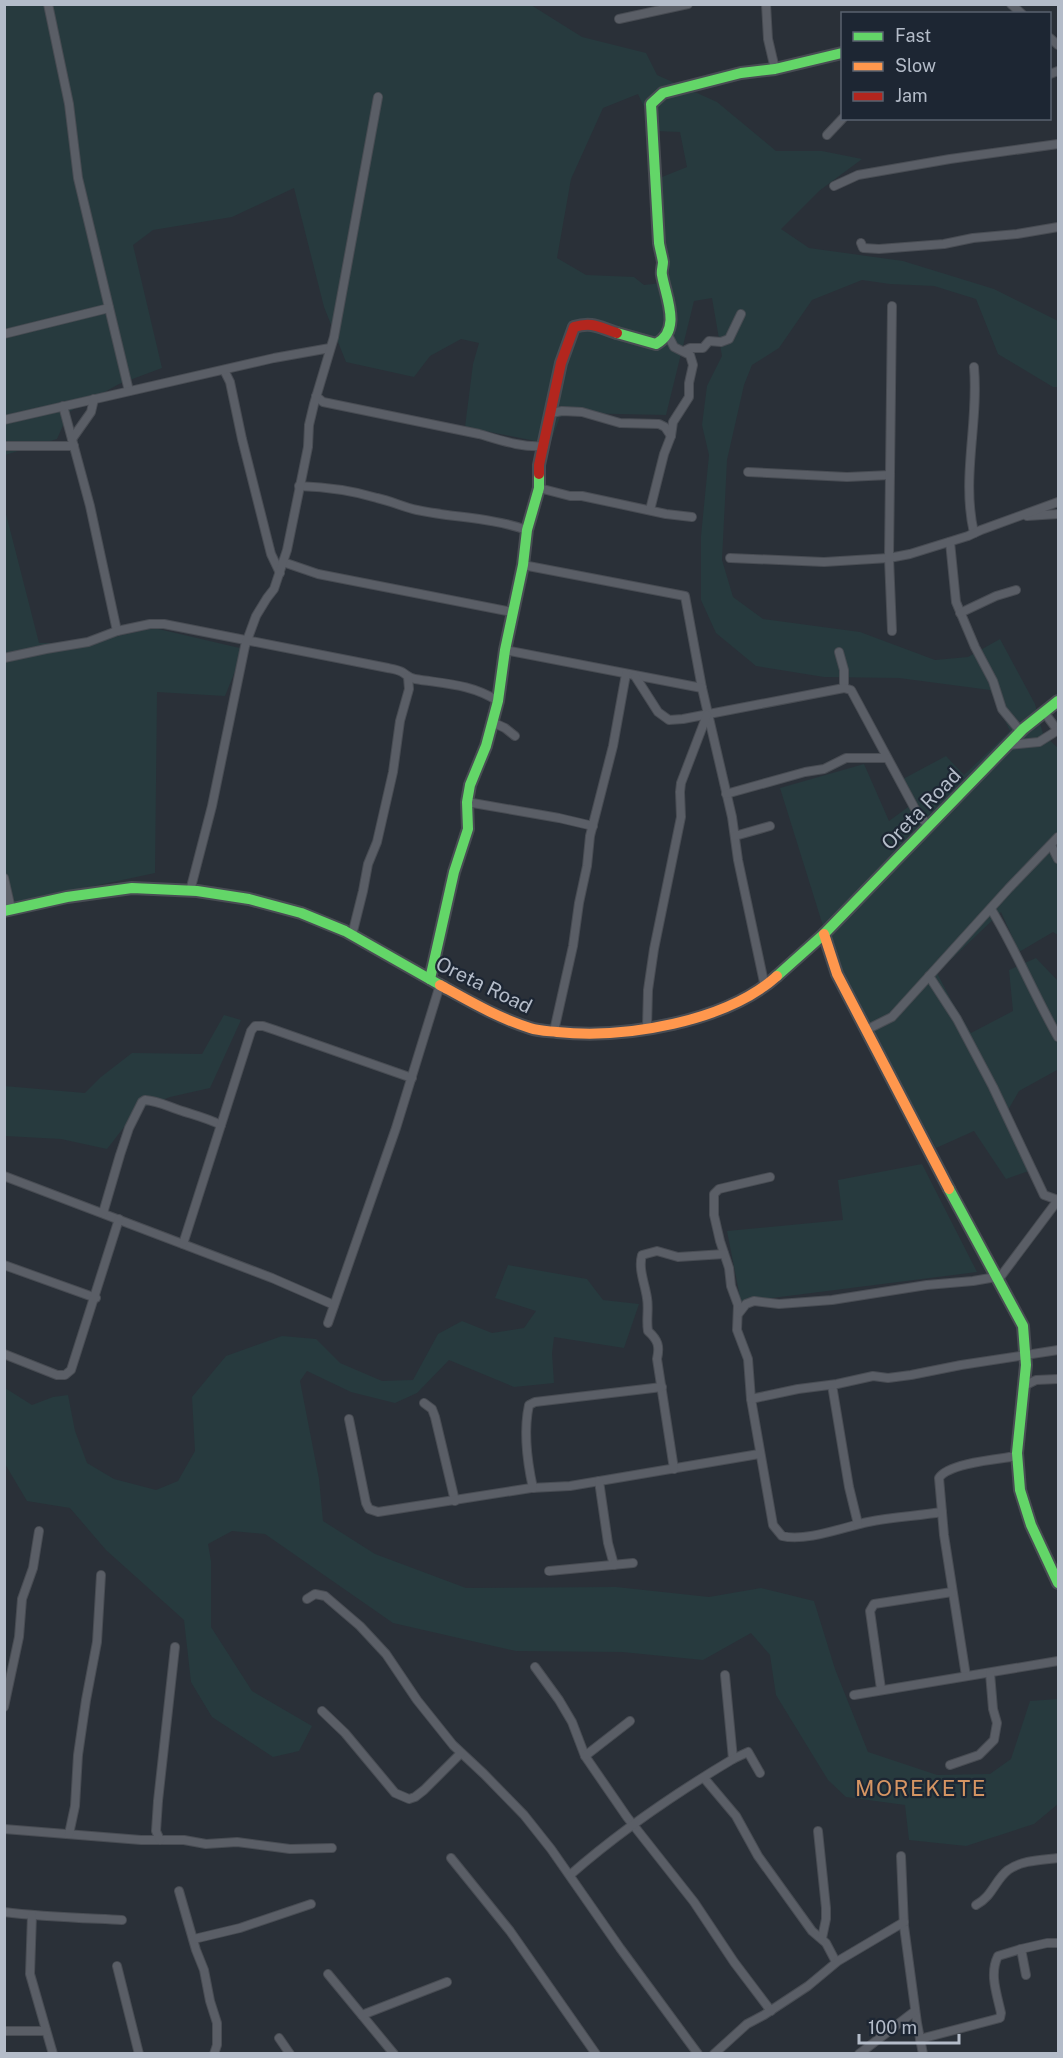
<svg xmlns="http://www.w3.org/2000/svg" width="1063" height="2058" viewBox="0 0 1063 2058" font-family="'Public Sans',sans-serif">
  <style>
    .green { fill: #273a3e; fill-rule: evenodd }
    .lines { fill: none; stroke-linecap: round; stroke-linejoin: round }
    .street-casing { stroke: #484c53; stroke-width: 10 }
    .fast-casing { stroke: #484c53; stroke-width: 14 }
    .slow-casing { stroke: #484c53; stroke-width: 14 }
    .jam-casing { stroke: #484c53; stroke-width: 14 }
    .street { stroke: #5a5e66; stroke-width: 8 }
    .fast { stroke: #63d668; stroke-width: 10 }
    .slow { stroke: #ff974d; stroke-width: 10 }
    .jam { stroke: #b3261e; stroke-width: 10 }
    .labels { text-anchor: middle; stroke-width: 4.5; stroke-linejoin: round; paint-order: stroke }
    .street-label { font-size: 20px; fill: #b4bcc9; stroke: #1d2633 }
    .quarter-label { font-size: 22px; letter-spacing: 1.5px; fill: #d59563; stroke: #1d2633 }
  </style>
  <rect width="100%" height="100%" fill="#2a3038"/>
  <g class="green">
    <path d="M5,5H531L582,37L646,53L657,75L717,102L776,151H822L862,159L819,191L781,229L809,248L903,261L994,289L1058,321V387H1053L998,354L976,299L934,286L890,284L862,280L812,300L779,348L752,365L744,385L727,460L722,560L733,597L763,619L860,632L935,660L968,657L1000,639L1035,704L1043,734L1058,748V935L1053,932L1019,952L1001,912L937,973L951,1000L971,1033L1013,1011L1009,970L1036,958L1058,981V1072L1057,1070L1019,1091L1008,1110L1034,1169L1006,1179L974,1131L936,1148L833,958L780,788L864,764L889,821L915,802L903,779L946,756L964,775L1010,731L990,690L899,678L824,677L756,666L716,633L701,600V536L709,455L702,425L707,386L722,356L712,298L694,301L666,415L572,413L560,417L550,444L465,427L473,364L479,343L461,339L430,356L414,377L346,362L324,307L294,188L232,217L153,230L133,245L162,368L119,384L69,412L57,439L5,455ZM638,94L655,131L680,132L687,167L657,179L670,282L644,285L634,277L586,275L557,258L571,179L603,108Z"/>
    <polygon points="4,506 39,643 87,643 154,628 244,649 225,696 157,692 155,873 5,905"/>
    <polygon points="224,1015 241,1020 210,1088 170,1097 138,1109 107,1149 61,1139 5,1136 4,1086 85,1093 101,1077 132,1053 202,1054"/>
    <polygon points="922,1164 977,1272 741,1302 727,1231 843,1220 838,1180"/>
    <polygon points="508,1265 587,1279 603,1300 639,1304 624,1348 554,1337 552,1353 554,1383 514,1387 449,1360 417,1393 395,1403 351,1392 307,1371 300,1381 319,1479 323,1521 375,1554 466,1588 616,1587 709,1597 761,1588 814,1601 835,1669 868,1752 937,1775 990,1774 1011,1759 1030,1701 1058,1699 1058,1804 1034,1824 966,1846 909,1840 905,1805 846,1797 828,1780 776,1695 770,1655 751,1633 703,1660 622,1652 516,1651 393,1623 265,1534 232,1531 208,1544 211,1561 211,1627 252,1691 312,1726 299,1751 273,1757 212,1717 191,1682 184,1620 106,1550 70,1508 27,1501 5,1464 5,1388 32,1405 53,1397 68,1395 75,1431 87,1463 114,1479 156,1490 178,1481 195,1451 192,1397 226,1356 282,1336 316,1339 340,1363 382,1381 413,1380 438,1334 462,1321 492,1333 524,1328 536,1311 495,1298"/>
  </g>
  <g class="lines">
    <g class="street-casing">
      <g id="street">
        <polyline points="48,4 69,104 78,178 129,391"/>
        <polyline points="766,4 768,39 775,69"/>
        <polyline points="1011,4 1022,14"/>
        <polyline points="619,19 688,4"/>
        <polyline points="1050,38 1058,45"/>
        <polyline points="1050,74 1058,71"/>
        <polyline points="827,135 843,118"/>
        <polyline points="834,186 858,175 950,159 1058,144"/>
        <polyline points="861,243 863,248 879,249 944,244 973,238 1017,234 1058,227"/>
        <polyline points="4,334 109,308"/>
        <polyline points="684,351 690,348 703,348 709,341 721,342 729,339 741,314"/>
        <path d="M974,367C979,423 961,477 974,533"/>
        <polyline points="224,370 230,382 242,439 271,554 280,573"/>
        <path d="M316,396L323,402L479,434C500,440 522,448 544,446"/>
        <polyline points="63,406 90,506 117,631"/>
        <polyline points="551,413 562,411 582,412 620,423 659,424 665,427 671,436"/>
        <polyline points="4,420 274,358 330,348"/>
        <polyline points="72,439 91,412 94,399"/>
        <polyline points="4,446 74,446"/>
        <polyline points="748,472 847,477 890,475"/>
        <path d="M299,486C326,487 351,490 377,498C391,501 403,507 417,510C455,518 489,517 527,530"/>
        <polyline points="539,488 570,496 582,496 666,514 692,517"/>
        <polyline points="650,510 664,454 671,436 673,422 689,397 689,383 693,365 690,355 674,347 668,335"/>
        <polyline points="1027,516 1058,514"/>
        <polyline points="950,542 956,602 975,647 993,681 1002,709 1021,732"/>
        <polyline points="730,558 824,562 889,558 910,554 968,536 981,530 1058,502"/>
        <polyline points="283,562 318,574 512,612"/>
        <polyline points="523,565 685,596 702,688 732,817 738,860 765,987"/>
        <polyline points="960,613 996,596 1016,590"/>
        <polyline points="892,631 889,558 892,306"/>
        <polyline points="505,650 702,688"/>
        <polyline points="839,652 844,670 844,688"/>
        <path d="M4,658L46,649L88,642L117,631L150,624H164L388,668C393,669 399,670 402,672C407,675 409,678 415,679C446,684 471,684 498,701"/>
        <polyline points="635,676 658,712 669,720 683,719 844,688 851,690 915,809 929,827"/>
        <polyline points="1044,712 1058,731"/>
        <polyline points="492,722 505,728 515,736"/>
        <polyline points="1008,745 1039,742 1058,730"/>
        <polyline points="726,794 805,772 824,769 846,758 887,758"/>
        <polyline points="467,802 559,818 593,826"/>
        <polyline points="735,836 770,826"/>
        <polyline points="1051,845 1058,859"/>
        <polyline points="4,878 11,909"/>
        <polyline points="190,891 212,806 245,646 256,616 267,598 274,589 287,550 308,447 309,425 314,404 334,337 378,97"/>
        <path d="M991,909C1016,950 1034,995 1058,1037"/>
        <polyline points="352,935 363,891 368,864 377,842 393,772 400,721 409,689 408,677"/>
        <polyline points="929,976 957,1019 993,1087 1044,1195 1058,1200"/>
        <polyline points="647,1028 648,990 654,949 681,817 680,792 681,783 707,715"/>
        <polyline points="866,1030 892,1017 1009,888 1058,837"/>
        <polyline points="554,1031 573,946 579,903 587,866 590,836 613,746 626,674"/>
        <polyline points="4,1176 272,1278 334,1305"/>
        <path d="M770,1177L719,1189L714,1194V1215L720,1241L729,1268L731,1286L738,1305L737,1330L748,1359L751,1399L773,1525L782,1536C806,1542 844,1527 868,1522C892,1517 917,1516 942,1512"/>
        <path d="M103,1213L120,1155L129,1128L142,1102L145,1100C158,1101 167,1106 179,1110C194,1115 207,1118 221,1125"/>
        <polyline points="183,1244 251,1031 255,1026 263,1026 275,1030 412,1078"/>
        <polyline points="4,1265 96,1298"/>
        <polyline points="998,1280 1058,1200"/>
        <polyline points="739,1313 746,1304 754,1301 779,1304 832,1300 927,1285 973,1281 996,1277"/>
        <polyline points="328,1323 396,1128 440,985"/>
        <polyline points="4,1354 57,1375 65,1375 71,1370 119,1219"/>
        <polyline points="832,1385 849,1487 858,1524"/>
        <polyline points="1024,1386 1036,1380 1058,1379"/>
        <polyline points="751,1399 798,1389 837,1384 873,1376 888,1378 911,1375 961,1365 1058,1350"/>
        <polyline points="424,1403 432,1409 435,1417 455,1501"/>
        <polyline points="349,1419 366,1503 369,1509 378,1512 531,1488 570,1486 759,1454"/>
        <path d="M674,1469L657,1359C660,1346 658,1340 648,1331C646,1320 649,1309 647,1298C645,1284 638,1269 642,1255L657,1251L678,1257L724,1254"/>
        <polyline points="599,1481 608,1543 614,1565"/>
        <path d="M533,1488C527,1461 523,1432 529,1405L535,1402L662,1387"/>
        <polyline points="549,1571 633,1563"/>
        <polyline points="307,1599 315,1594 325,1596 360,1626 386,1654 417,1700 453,1745 484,1774 524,1815 551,1849 620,1948 698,2054"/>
        <polyline points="535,1667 559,1700 572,1722 585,1756 627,1817 694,1902 734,1962 771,2011"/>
        <polyline points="725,1675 733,1759"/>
        <path d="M966,1676L944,1535L939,1478C948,1463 999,1459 1017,1456"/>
        <polyline points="881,1689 870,1611 874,1604 952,1592"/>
        <polyline points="854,1695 1058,1661"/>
        <polyline points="4,1707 19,1637 22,1599 33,1568 39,1531"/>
        <polyline points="322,1711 345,1733 395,1793 409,1799 415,1797 424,1790 461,1753"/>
        <polyline points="585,1756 630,1721"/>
        <polyline points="950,1765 979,1755 994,1740 997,1723 993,1709 990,1673"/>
        <polyline points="704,1778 736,1816 758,1856 812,1931 826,1943 836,1962"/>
        <polyline points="4,1829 141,1840 184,1840 206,1844 237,1842 290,1849 332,1848"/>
        <polyline points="818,1831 826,1908 826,1919 822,1938"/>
        <polyline points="69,1834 75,1806 78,1755 86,1700 97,1642 101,1575"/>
        <polyline points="160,1840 156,1831 158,1801 175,1647"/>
        <polyline points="901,1856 904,1926 917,2023 923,2054"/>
        <polyline points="451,1858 510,1931 596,2054"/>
        <path d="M570,1875C620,1831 676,1793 733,1759L748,1752L760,1773"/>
        <polyline points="179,1891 196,1950 204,1970 210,2001 217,2023 217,2045 214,2054"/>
        <path d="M976,1905C992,1897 995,1880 1008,1870C1022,1860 1042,1860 1058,1858"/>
        <path d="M4,1912C43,1917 83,1918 122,1920"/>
        <polyline points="32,1915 30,1974 53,2054"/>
        <polyline points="194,1939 240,1928 311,1904"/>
        <polyline points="117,1966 139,2054"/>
        <polyline points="328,1974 394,2054"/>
        <polyline points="1026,1975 1021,1949 1047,1943 1058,1943"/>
        <polyline points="362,2015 447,1982"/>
        <polyline points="4,2031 46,2031"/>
        <polyline points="279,2038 290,2054"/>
        <path d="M920,2039L1000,2018L1001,2013C997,1994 989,1974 998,1956L1021,1949"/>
        <polyline points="714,2054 747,2024 764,2015 808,1986 838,1961 904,1922"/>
        <polyline points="859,2054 915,2011"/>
      </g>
    </g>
    <g class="fast-casing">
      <g id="fast">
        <path d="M617,333L656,344C682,330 666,298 662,275C661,271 663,266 663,262C662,256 660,249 659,243L651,104L663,93L741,73L775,69L842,53"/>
        <polyline points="4,911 67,897 132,888 197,891 249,899 301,913 345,931 440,985"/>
        <polyline points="777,976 824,934 1023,729 1058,701"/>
        <polyline points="430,979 454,872 468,829 467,802 470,785 486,746 498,701 505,650 523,565 527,530 539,488 539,474"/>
        <polyline points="949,1189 1023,1326 1026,1365 1017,1453 1020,1490 1031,1525 1058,1583"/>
      </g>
    </g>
    <g class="slow-casing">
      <g id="slow">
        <polyline points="824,934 837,974 949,1189"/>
        <path d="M440,985C469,1001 498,1018 530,1028C539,1031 548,1031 557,1032C624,1039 726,1022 777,976"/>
      </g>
    </g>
    <g class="jam-casing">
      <path id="jam" d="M539,474V465L561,363L574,327C593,321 600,328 617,333"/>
    </g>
    <use href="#street" class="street"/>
    <use href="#fast" class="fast"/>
    <use href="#slow" class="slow"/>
    <use href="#jam" class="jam"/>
  </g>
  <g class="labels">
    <g class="street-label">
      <text transform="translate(921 809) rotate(-46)" y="7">Oreta Road</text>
      <text transform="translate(484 985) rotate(26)" y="7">Oreta Road</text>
    </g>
    <g class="quarter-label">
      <text x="921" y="1796">MOREKETE</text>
    </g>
  </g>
  <rect width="1063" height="2058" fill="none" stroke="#b4bcc9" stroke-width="12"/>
  <rect x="841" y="12" width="210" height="108" fill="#1d2633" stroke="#59626f" stroke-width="1.5"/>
  <rect x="853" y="32" width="30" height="9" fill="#63d668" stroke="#59626f" stroke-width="1.5"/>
  <text x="895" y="42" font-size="18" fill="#b4bcc9">Fast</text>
  <rect x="853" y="62" width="30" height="9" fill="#ff974d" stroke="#59626f" stroke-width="1.5"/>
  <text x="895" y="72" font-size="18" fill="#b4bcc9">Slow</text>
  <rect x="853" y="92" width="30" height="9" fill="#b3261e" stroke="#59626f" stroke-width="1.5"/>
  <text x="895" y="102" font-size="18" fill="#b4bcc9">Jam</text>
  <path d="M859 2034v9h100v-9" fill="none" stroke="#b4bcc9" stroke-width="3"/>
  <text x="868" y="2034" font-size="18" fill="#b4bcc9" stroke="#1d2633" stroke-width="4.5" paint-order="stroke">100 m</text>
</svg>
